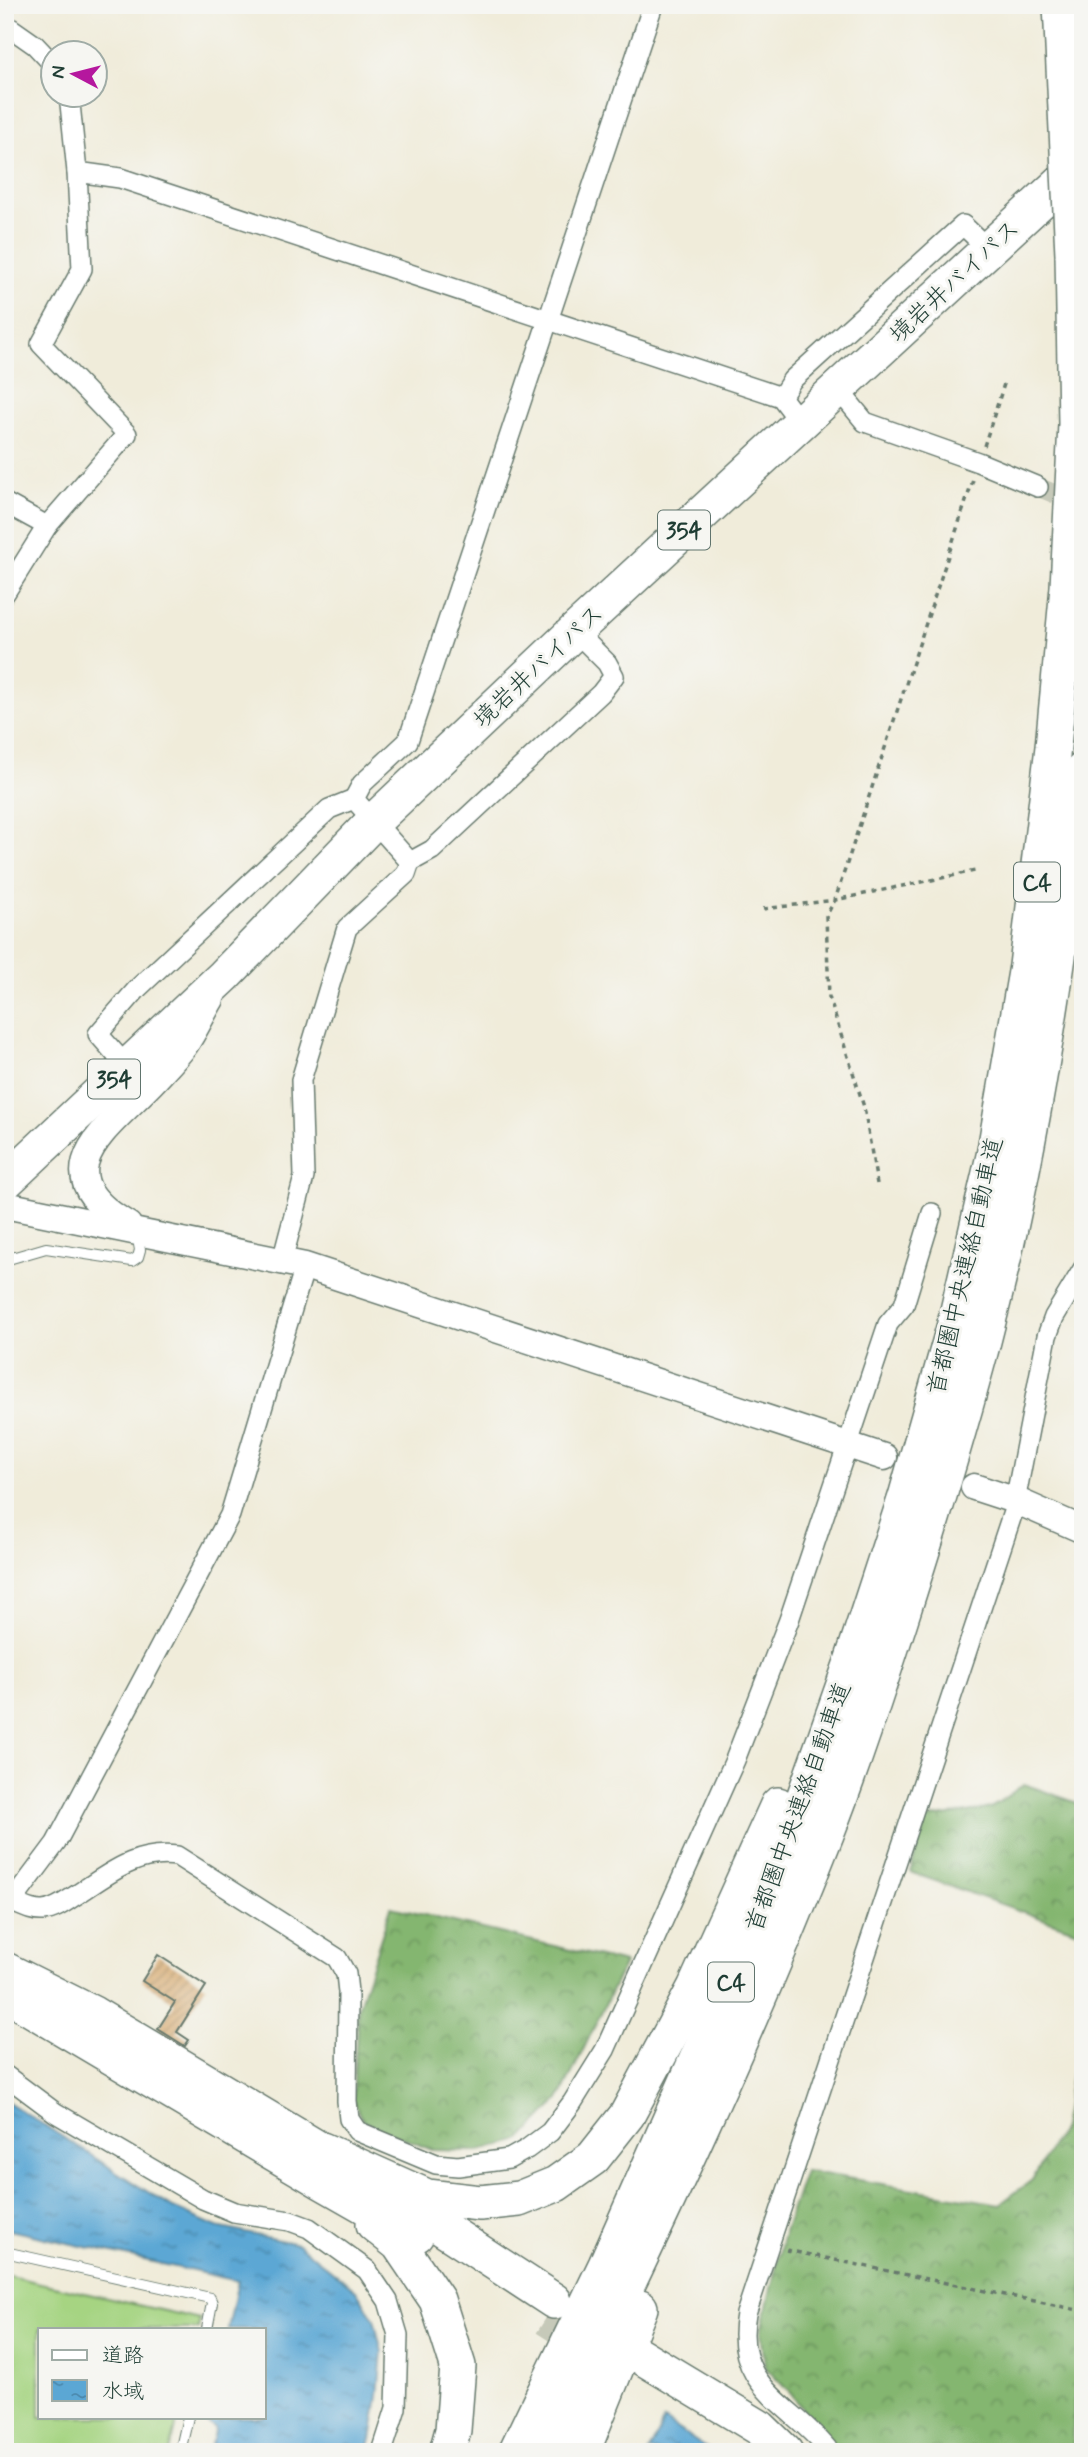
<svg xmlns="http://www.w3.org/2000/svg" width="1088" height="2457" viewBox="0 0 1088 2457" font-family="Mynerve,'Klee One',sans-serif">
  <style>
    .forest { fill: url(#forest-crowns); stroke: #527a52; stroke-width: 2 }
    .pitch { fill: #a6d482; stroke: #62885b; stroke-width: 2 }
    .water { fill: url(#water-ripples); stroke: #3d7284; stroke-width: 2 }
    .building { fill: url(#building-hatch) }
    .lines { fill: none; stroke-linecap: round; stroke-linejoin: round }
    .street-tunnel { stroke: #c6c9b9; stroke-width: 19; stroke-dasharray: 19 10; stroke-linecap: butt }
    .highway-tunnel { stroke: #c6c9b9; stroke-width: 35; stroke-dasharray: 35 18; stroke-linecap: butt }
    .lane-casing { stroke: #687a6e; stroke-width: 12 }
    .street-casing { stroke: #687a6e; stroke-width: 22 }
    .secondary-casing { stroke: #687a6e; stroke-width: 29 }
    .highway-casing { stroke: #687a6e; stroke-width: 38 }
    .path { stroke: #687a6e; stroke-width: 3.5; stroke-dasharray: 5 5; stroke-linecap: butt }
    .lane { stroke: #fff; stroke-width: 10 }
    .street { stroke: #fff; stroke-width: 19 }
    .secondary { stroke: #fff; stroke-width: 26 }
    .highway { stroke: #fff; stroke-width: 35 }
    .highway-bridge-casing { stroke: #687a6e; stroke-width: 38; stroke-linecap: butt }
    .highway-bridge { stroke: #fff; stroke-width: 35 }
    .labels { text-anchor: middle; stroke-width: 6; stroke-linejoin: round; paint-order: stroke }
    .shield { fill: #f6f6f2; stroke: #60746d; stroke-width: 2 }
    .shield-label { font-size: 23px; font-weight: bold; fill: #1f3d34 }
    .street-label { font-size: 24px; fill: #1f3d34; stroke: #f6f6f2 }
  </style>
  <defs>
    <pattern id="forest-crowns" width="20" height="18" patternUnits="userSpaceOnUse" patternTransform="scale(1.75)"><rect width="20" height="18" fill="#84b670"/><path d="M2 6a3 3 0 1 1 6 0M12 15a3 3 0 1 1 6 0" fill="none" stroke="#6b955d"/></pattern>
    <pattern id="water-ripples" width="26" height="14" patternUnits="userSpaceOnUse" patternTransform="scale(1.75)"><rect width="26" height="14" fill="#5ba7d4"/><path d="M2 4q2-2 4 0t4 0M15 11q2-2 4 0t4 0" fill="none" stroke="#4b89ad"/></pattern>
    <pattern id="building-hatch" width="6" height="6" patternUnits="userSpaceOnUse" patternTransform="scale(1.75)"><rect width="6" height="6" fill="#d7ab72"/><path d="M-1 1l2-2M0 6l6-6M5 7l2-2" fill="none" stroke="#ae8c5e"/></pattern>
  </defs>
  <rect width="100%" height="100%" fill="#f6f6f2"/>
  <filter id="ink" filterUnits="userSpaceOnUse"><feTurbulence type="fractalNoise" baseFrequency=".0143" numOctaves="2"/><feDisplacementMap in="SourceGraphic" scale="14" xChannelSelector="R" yChannelSelector="G"/><feConvolveMatrix kernelMatrix="1 2 1 2 8 2 1 2 1" color-interpolation-filters="sRGB"/></filter>
  <filter id="wash" filterUnits="userSpaceOnUse"><feTurbulence type="fractalNoise" baseFrequency=".00686" numOctaves="4" result="noise"/><feDisplacementMap in="SourceGraphic" scale="28" xChannelSelector="R" yChannelSelector="G"/><feGaussianBlur stdDeviation="1.57" result="paint"/><feColorMatrix in="noise" values="0 0 0 0 0 0 0 0 0 0 0 0 0 0 0 0 0 1.4 0 .05"/><feComposite in="paint" operator="in"/></filter>
  <g filter="url(#wash)">
    <rect width="100%" height="100%" fill="#f0ecda"/>
    <g class="forest">
      <polygon points="1024,1784 1083,1805 1083,1933 910,1872 926,1819 991,1808"/>
      <polygon points="391,1907 625,1963 559,2100 521,2140 477,2151 432,2150 362,2121 353,2099 358,2008"/>
      <polygon points="1078,2039 1083,2041 1083,2371 1074,2401 1073,2452 836,2452 790,2393 765,2367 761,2331 785,2229 805,2171 1000,2204 1032,2180 1062,2128"/>
    </g>
    <polygon class="pitch" points="5,2275 200,2319 198,2329 40,2329 40,2417 178,2417 170,2452 5,2452"/>
    <g class="water">
      <polygon points="5,2100 173,2208 217,2227 298,2244 356,2290 374,2319 382,2352 378,2396 371,2440 366,2452 209,2452 215,2428 207,2423 208,2417 264,2417 264,2329 228,2329 238,2281 5,2229"/>
      <polygon points="664,2420 712,2452 649,2452"/>
    </g>
    <g id="blocks">
      <polygon class="building" points="158,1955 206,1986 177,2032 189,2040 185,2046 158,2029 175,2002 142,1981"/>
    </g>
  </g>
  <g filter="url(#ink)">
    <use href="#blocks" fill-opacity="0" stroke="#687a6e" stroke-width="2"/>
    <g class="lines">
      <polyline class="street-tunnel" points="1038,487 1079,504"/>
      <polyline class="highway-tunnel" points="546,2318 633,2373"/>
      <g class="lane-casing">
        <g id="lane">
          <polyline points="5,1260 46,1248 132,1261 138,1257 140,1250 137,1234"/>
          <polyline points="5,2252 210,2298 212,2303 207,2329"/>
          <polyline points="180,2452 188,2417"/>
        </g>
      </g>
      <g class="street-casing">
        <g id="street">
          <polyline points="5,24 35,45 52,63"/>
          <polyline points="77,172 120,178 781,397 800,422"/>
          <polyline points="838,389 865,422 978,462 1038,487"/>
          <polyline points="781,397 792,380 963,225 988,249"/>
          <polyline points="5,503 47,526"/>
          <polyline points="5,593 47,526 127,434 41,344 82,269 77,172 69,94"/>
          <polyline points="410,862 432,850 601,693 614,676 607,663 575,631"/>
          <polyline points="127,1067 98,1034 138,988 329,809 354,799"/>
          <polyline points="282,1261 304,1177 301,1080 347,928 406,874 410,862 354,799 362,784 408,741 653,5"/>
          <path d="M305,1266L230,1515L56,1843L12,1902C22,1906 33,1912 43,1911C54,1910 64,1903 73,1897C108,1875 133,1851 177,1856L337,1958L346,1974L348,1992L347,2101L349,2119L357,2131L436,2164L458,2166L509,2159L527,2149L550,2132L572,2103L605,2050L735,1760L789,1620L888,1324L904,1305L932,1213"/>
          <polyline points="5,2075 56,2113 203,2199 234,2212 290,2221 309,2228 367,2270 388,2301 398,2335 396,2408 382,2452"/>
          <path d="M830,2452C793,2404 732,2388 746,2314L1013,1512L1047,1336L1054,1317L1083,1269"/>
        </g>
      </g>
      <g class="secondary-casing">
        <g id="secondary">
          <polyline points="5,1205 305,1266 884,1457"/>
          <path d="M128,1225C36,1171 110,1128 156,1078C165,1068 176,1057 184,1046C194,1032 202,1014 211,999"/>
          <polyline points="974,1487 1017,1501 1083,1530"/>
        </g>
      </g>
      <g class="highway-casing">
        <g id="highway">
          <polyline points="5,1182 224,976 373,822 575,631 1083,162"/>
          <polyline points="5,1970 93,2014 342,2163"/>
          <polyline points="6,1994 323,2182 416,2235"/>
          <polyline points="322,2150 427,2197 480,2203 519,2199 556,2184 593,2158 627,2115 695,1988 778,1805"/>
          <polyline points="395,2197 554,2301"/>
          <polyline points="374,2224 399,2244 437,2300 458,2366 453,2430 447,2452"/>
          <polyline points="639,2355 760,2428 785,2452"/>
          <polyline points="516,2452 606,2265 736,1971 797,1818 851,1665 906,1497 954,1328 994,1156 1027,966 1053,747 1068,587 1076,424 1073,254"/>
          <path d="M546,2452C646,2249 743,2045 826,1834C853,1765 876,1694 899,1623C929,1530 958,1436 983,1341C1032,1154 1059,962 1083,770"/>
          <polyline points="582,2452 640,2308"/>
        </g>
      </g>
      <g class="path">
        <polyline points="984,446 1005,381"/>
        <polyline points="763,909 835,900 975,871"/>
        <polyline points="877,1184 864,1107 829,997 826,916 835,900 973,480"/>
        <polyline points="786,2250 1083,2311"/>
      </g>
      <use href="#lane" class="lane"/>
      <use href="#street" class="street"/>
      <use href="#secondary" class="secondary"/>
      <use href="#highway" class="highway"/>
      <g class="highway-bridge-casing">
        <polyline id="highway-bridge" points="1061,5 1073,254"/>
      </g>
      <use href="#highway-bridge" class="highway-bridge"/>
    </g>
  </g>
  <g class="labels">
    <g class="shield">
      <rect x="658" y="510.5" width="52" height="39" rx="5"/>
      <rect x="1014" y="862.5" width="46" height="39" rx="5"/>
      <rect x="88" y="1059.5" width="52" height="39" rx="5"/>
      <rect x="708" y="1962.5" width="46" height="39" rx="5"/>
    </g>
    <g class="shield-label">
      <text x="684" y="538">354</text>
      <text x="1037" y="890">C4</text>
      <text x="114" y="1087">354</text>
      <text x="731" y="1990">C4</text>
    </g>
    <g class="street-label">
      <text transform="translate(954 281) rotate(-43)" y="8">境岩井バイパス</text>
      <text transform="translate(538 666) rotate(-43)" y="8">境岩井バイパス</text>
      <text transform="translate(965 1266) rotate(-77)" y="8">首都圏中央連絡自動車道</text>
      <text transform="translate(798 1807) rotate(-70)" y="8">首都圏中央連絡自動車道</text>
    </g>
  </g>
  <rect width="1088" height="2457" fill="none" stroke="#f6f6f2" stroke-width="28"/>
  <rect x="38" y="2328" width="228" height="91" fill="#f6f6f2" stroke="#a0aca6" stroke-width="2"/>
  <rect x="52" y="2350" width="35" height="10" fill="#ffffff" stroke="#a0aca6" stroke-width="2"/>
  <text x="102" y="2362" font-size="21" fill="#1f3d34">道路</text>
  <rect x="52" y="2380" width="35" height="21" fill="url(#water-ripples)" stroke="#a0aca6" stroke-width="2"/>
  <text x="102" y="2398" font-size="21" fill="#1f3d34">水域</text>
  <g transform="translate(74 74) rotate(277)"><circle r="33" fill="#f6f6f2" stroke="#a0aca6" stroke-width="2"/>
  <path d="M0-5L12 26L0 18L-12 26Z" fill="#b5179e"/>
  <text y="-10" font-size="19" font-weight="bold" text-anchor="middle" fill="#1f3d34">N</text>
  </g>
</svg>
